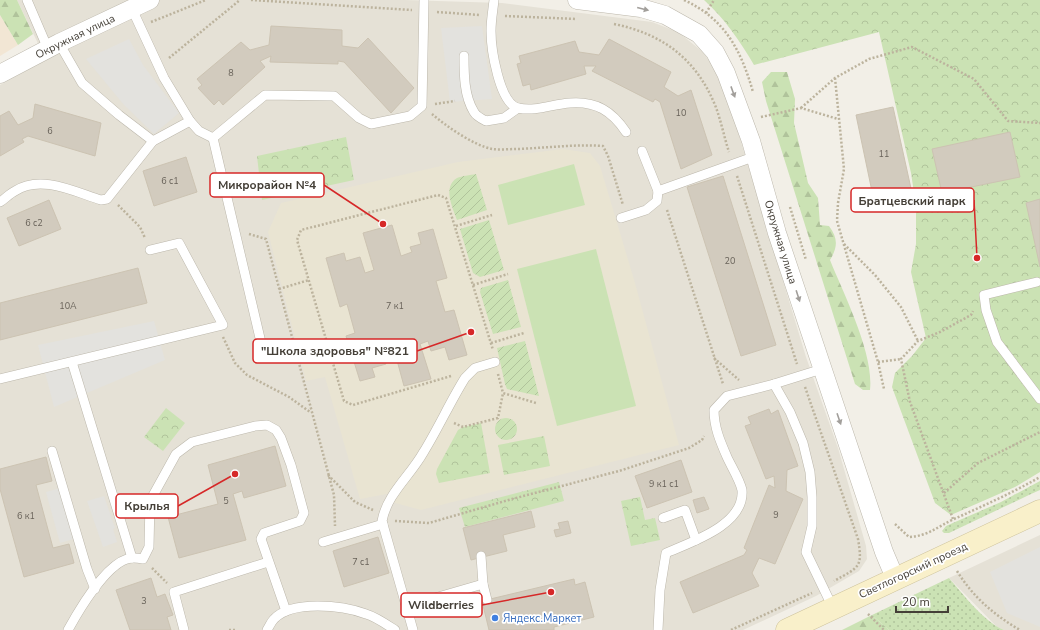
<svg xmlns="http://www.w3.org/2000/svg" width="1040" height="630" viewBox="0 0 1040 630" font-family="'Nunito Sans',sans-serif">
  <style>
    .residential { fill: #e5e1d6 }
    .commercial { fill: #f2e6d4 }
    .education { fill: #e9e4d2 }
    .grass { fill: url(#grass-dots) }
    .forest { fill: url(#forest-firs) }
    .park { fill: url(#park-crowns) }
    .garden { fill: url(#garden-furrows) }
    .pitch { fill: #cbe2b4 }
    .parking { fill: #e3e2de }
    .building { fill: #d2cbbe; stroke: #ccc3b2 }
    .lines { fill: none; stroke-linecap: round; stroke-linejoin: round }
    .service-casing { stroke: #bcb7ab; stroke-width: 10 }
    .minor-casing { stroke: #bcb7ab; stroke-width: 19 }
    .secondary-casing { stroke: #cdc29b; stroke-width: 23 }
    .path { stroke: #bcb39d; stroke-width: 2.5; stroke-dasharray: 2 2; stroke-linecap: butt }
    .service { stroke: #fff; stroke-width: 9 }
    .minor { stroke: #fff; stroke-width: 18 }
    .secondary { stroke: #f9f0ca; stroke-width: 22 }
    .oneway { fill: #a29f9b }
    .shop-dot { fill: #3f7fe0; stroke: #fff; stroke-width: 1.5 }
    .labels { text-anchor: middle; stroke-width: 3.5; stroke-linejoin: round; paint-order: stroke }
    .number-label { font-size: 9px; fill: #686259 }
    .street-label { font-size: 11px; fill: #443f37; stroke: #fff }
    .shop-label { font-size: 11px; fill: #366cbe; stroke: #fff; text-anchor: start }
    .leader { fill: none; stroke: #d62828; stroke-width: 1.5 }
    .callout-dot { fill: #d62828; stroke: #fff; stroke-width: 1.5 }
    .callout { fill: #fff; stroke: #d62828; stroke-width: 1.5 }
    .callout-label { font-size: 12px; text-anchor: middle; font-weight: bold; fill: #443f37 }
  </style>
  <defs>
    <pattern id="grass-dots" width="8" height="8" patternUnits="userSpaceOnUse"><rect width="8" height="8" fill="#cbe2b4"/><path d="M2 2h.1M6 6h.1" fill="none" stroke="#b0c39b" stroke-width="1.8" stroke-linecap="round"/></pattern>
    <pattern id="forest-firs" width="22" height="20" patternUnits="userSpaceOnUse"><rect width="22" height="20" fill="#cbe2b4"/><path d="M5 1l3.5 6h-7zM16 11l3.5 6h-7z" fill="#b0c39b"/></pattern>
    <pattern id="park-crowns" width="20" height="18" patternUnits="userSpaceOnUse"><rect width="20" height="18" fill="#cbe2b4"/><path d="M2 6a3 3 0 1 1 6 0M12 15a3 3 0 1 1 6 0" fill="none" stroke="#b0c39b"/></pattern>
    <pattern id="garden-furrows" width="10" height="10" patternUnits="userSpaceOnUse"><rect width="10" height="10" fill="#cbe2b4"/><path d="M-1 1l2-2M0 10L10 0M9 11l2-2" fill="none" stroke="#b0c39b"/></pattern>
  </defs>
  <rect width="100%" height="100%" fill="#f2efe7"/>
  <g class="residential">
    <polygon points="17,0 405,0 502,3 652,22 678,32 703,52 717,72 726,92 806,357 838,448 866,546 867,559 859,571 816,596 743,630 0,630 0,85 46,60"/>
    <polygon points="1040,535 1040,630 1004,630 997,627 949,578"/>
  </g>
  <polygon class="commercial" points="0,15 18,45 0,56"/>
  <polygon class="education" points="563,149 590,153 600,166 635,283 679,445 421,510 388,501 392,493 360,499 325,377 306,381 268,232 281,203 458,162"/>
  <g class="grass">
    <polygon points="1040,481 1040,490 1031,494 949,533 944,533 942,531 946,526 1001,502"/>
    <path d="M949,578C963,594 984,622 1004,630H889L872,615Z"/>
  </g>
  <g class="forest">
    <polygon points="0,0 17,0 33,34 18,45 0,15"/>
    <path d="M771,72H787L795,99L794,123L802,157L808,183L818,198L820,225L829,226C838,238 838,247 830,260C844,295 874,353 870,390H863L855,384L766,101L762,82Z"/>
    <polygon points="872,615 889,630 842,630"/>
  </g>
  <g class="park">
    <path d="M704,0H1040V472L1015,487L951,515L935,503L892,387L895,373L912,356L926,338L911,272L916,244V206L911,173L879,32L754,65C740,41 725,19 704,0Z"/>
    <polygon points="346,137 354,180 262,200 257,156"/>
    <polygon points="166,408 185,423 163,451 144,437"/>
    <polygon points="481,423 490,473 439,483 436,474 437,469 458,430 463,427"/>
    <polygon points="544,436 550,466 504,475 498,445"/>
    <polygon points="559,482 564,501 465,527 459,508"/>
    <polygon points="640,497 645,520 655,518 660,540 631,546 621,501"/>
  </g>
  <g class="garden">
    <path d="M476,174L487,210L457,220C453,208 442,187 457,178C462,176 470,175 476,174Z"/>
    <polygon points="489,220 504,270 480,277 473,273 460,229"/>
    <polygon points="508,280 521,327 493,334 480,292 481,288"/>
    <polygon points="525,341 539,396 507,389 505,384 497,348"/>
    <circle cx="506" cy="429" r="11"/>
  </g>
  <g class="pitch">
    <polygon points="574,164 585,205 508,225 498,185"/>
    <polygon points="596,249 636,406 557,426 517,269"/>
  </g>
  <g class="parking">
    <polygon points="482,26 492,99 450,102 441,28"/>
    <polygon points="129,39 143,65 179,113 154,134 124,105 86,59"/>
    <polygon points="154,321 165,360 54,407 38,345"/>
    <polygon points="60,488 74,539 60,543 46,492"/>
    <polygon points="104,496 115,528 113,529 117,542 103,547 87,501"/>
    <polygon points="1040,547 1040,627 1007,613 990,572"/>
  </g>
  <g class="building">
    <polygon points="271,26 342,30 342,46 358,48 368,38 414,88 391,113 344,62 338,61 338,64 270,62 271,56 260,61 265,67 223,105 219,100 214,105 198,88 202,85 197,79 241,42 250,50 269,45"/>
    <polygon points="609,39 671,72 664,87 678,96 691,90 712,155 681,169 660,102 655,99 653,102 592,71 596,66 584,66 586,74 531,90 530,84 523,86 517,64 521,63 519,56 575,41 579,52 599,55"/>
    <polygon points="35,104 101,123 95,156 28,136 22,139 24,142 0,156 0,116 9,111 18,125 33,118"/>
    <polygon points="893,107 912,193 874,201 856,115"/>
    <polygon points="1010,132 1020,177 942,193 932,149"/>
    <polygon points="186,157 197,192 154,206 143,171"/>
    <polygon points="723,176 776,345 741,356 687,187"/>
    <polygon points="1040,199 1040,267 1026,203"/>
    <polygon points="49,200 61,229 19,246 7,218"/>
    <polygon points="392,225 401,256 412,252 410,247 421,244 418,233 433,229 447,278 436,281 445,312 454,310 467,355 449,360 445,347 431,351 428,341 420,344 431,379 404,386 395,353 384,356 386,364 372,368 375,377 360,381 346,336 355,333 347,304 340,307 326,258 344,253 346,261 360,257 365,273 374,270 363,233"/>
    <polygon points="138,268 147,303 0,340 0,303"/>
    <polygon points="769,409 771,414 778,410 798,466 787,470 786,491 803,499 775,564 759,558 752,573 759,586 693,613 680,582 744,555 747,550 744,548 769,485 775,488 774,476 766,479 745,426 751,424 748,417"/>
    <polygon points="275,446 286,486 244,498 242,491 233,494 246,540 179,558 168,517 218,504 208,465"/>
    <polygon points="46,457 52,481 36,485 53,548 69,544 74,563 24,577 0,489 0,469"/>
    <polygon points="681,460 692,492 647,508 635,476"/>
    <polygon points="704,497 709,509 697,513 693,500"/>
    <polygon points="531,511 535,527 503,535 507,551 471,560 463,528"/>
    <polygon points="568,521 571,533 556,537 554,530 560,529 558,523"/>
    <polygon points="378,537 389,573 344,587 333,551"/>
    <polygon points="151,578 157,597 165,594 173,615 167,617 171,630 130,630 116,590"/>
    <polygon points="574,579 575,585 585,582 594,617 554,627 554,630 489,630 482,601"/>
  </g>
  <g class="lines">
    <g class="service-casing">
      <g id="service">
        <polyline points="27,0 48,49"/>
        <path d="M494,0C493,10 491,20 491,31C491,48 499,103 518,108C536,112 553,104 570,103C596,101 612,111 626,132"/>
        <polyline points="132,9 164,78 190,121 199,131 213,138 265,95 334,96 359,118 371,124 410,116 422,106 424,0"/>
        <polyline points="59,43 82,83 119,115 153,141"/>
        <path d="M464,56C464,74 464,96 474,112C476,116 482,119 486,121L504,118L518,108"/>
        <polyline points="213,138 263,351"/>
        <polyline points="642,151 658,191"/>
        <path d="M0,202C5,199 9,194 15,191C41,174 75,192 101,200L107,199L153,141L190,121"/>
        <polyline points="621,218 646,210 657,201 658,191 756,156"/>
        <polyline points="1037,282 984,295 986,310 997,342 1040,399"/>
        <polyline points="72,362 132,558"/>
        <polyline points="0,379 223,325 179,243 150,250"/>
        <polyline points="774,384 790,412 803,443 810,472 812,497 812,526 806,552 833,608"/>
        <polyline points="52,451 87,569 95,589"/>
        <polyline points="663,518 685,510 696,540"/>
        <polyline points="323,542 383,524"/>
        <polyline points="481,556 483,584"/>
        <polyline points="407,606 483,584 487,600"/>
        <path d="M68,630C79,610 105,566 127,559C132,557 138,558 143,559L149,547L150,501L176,454L192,442L255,426L267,425L276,430L281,438L291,465L304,513L300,521L264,533L261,539L286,611"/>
        <polyline points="184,630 174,592 268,562"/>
        <path d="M267,630C269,627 271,622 274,619C292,600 342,605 366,614C376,617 386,624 395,630"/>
        <path d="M413,630L382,521C387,494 410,476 423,453C438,429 450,402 465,378L475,368L495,362"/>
        <path d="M658,630L660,590L666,553C691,542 745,525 742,490C740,480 731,466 727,457C720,441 714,427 714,410L727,396L774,384L822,369"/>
      </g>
    </g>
    <g class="minor-casing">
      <g id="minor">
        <polyline points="577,0 641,8 665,15 699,34 715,52 726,73 751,141 777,233 884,552 895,578"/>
        <polyline points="0,74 59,43 150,0"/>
      </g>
    </g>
    <g class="secondary-casing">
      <polyline id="secondary" points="787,630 1040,511"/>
    </g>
    <g class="path">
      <polyline points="251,0 412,10"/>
      <path d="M684,0C725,19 741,50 753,92"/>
      <polyline points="437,12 480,15"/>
      <polyline points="706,13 714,0"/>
      <polyline points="505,16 576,19"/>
      <polyline points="151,22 206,0"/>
      <path d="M614,24C663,34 696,59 715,105C721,120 724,137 729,152"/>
      <polyline points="169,58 240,0"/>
      <polyline points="835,78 844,169 838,203 837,221 878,362 884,389"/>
      <polyline points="435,104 455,101"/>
      <polyline points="801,108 835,78 869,59 912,47 974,79 1008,121 1040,123"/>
      <path d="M432,114C446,126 473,145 492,149C500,150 509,149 517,149C546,148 574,144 603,146L608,156L623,205"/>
      <polyline points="761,117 801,108 838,119"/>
      <polyline points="737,176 797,364"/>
      <polyline points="118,205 140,227 145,238"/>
      <polyline points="790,207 806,260"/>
      <polyline points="667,210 723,384"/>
      <polyline points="456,226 492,215"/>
      <polyline points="249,234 266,239 334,495 335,526"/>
      <polyline points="844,244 875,275 901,307 918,341"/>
      <polyline points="473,285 508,274"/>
      <polyline points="279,289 309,280"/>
      <polyline points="223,337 235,363 247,375 289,397 310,412"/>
      <polyline points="491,343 524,333"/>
      <polyline points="714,358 739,380"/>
      <polyline points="878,362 901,359"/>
      <polyline points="498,374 503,393 536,403"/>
      <polyline points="451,376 353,405 344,401 297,240 301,230 438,195 446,198 493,350"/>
      <path d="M805,387L858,539C863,568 859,567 834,581"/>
      <polyline points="454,423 463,427 498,418 503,393"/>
      <polyline points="328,475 355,502 373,510"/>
      <polyline points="944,493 978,463 1040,432"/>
      <polyline points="953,519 910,402 901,359 918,341 940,332 971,315 973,311"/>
      <polyline points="395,521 429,523 512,499 619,471 689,448 702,440 704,436"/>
      <path d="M895,524L909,537C928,536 937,527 954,519C983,506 1012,493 1040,477"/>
      <polyline points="152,568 167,583"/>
      <path d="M957,571C973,597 994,615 1020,630"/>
      <polyline points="868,614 884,630"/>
      <polyline points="229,630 237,630"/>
      <polyline points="731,630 812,593"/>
    </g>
    <use href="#service" class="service"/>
    <use href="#minor" class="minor"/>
    <use href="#secondary" class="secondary"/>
  </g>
  <defs><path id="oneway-solid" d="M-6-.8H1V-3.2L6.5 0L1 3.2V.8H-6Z"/></defs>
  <g class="oneway">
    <use href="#oneway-solid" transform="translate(643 9) rotate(14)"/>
    <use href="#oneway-solid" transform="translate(733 92) rotate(70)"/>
    <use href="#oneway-solid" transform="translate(798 296) rotate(72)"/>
    <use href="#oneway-solid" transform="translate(839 419) rotate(71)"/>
  </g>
  <circle class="shop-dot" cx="495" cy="618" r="4"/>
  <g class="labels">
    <g class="number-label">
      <text x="231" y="76">8</text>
      <text x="681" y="116">10</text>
      <text x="50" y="134">6</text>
      <text x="884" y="157">11</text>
      <text x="170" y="184">6 с1</text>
      <text x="34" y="226">6 с2</text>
      <text x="730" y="264">20</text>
      <text x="68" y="309">10А</text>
      <text x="395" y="309">7 к1</text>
      <text x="664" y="487">9 к1 с1</text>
      <text x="226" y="504">5</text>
      <text x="776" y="518">9</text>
      <text x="26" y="519">6 к1</text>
      <text x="361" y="565">7 с1</text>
      <text x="144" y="604">3</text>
    </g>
    <g class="street-label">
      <text transform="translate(75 36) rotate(-26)" y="4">Окружная улица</text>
      <text transform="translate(781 242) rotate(73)" y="4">Окружная улица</text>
      <text transform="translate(913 570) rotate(-25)" y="4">Светлогорский проезд</text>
    </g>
    <g class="shop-label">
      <text x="503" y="622">Яндекс.Маркет</text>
    </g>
  </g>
  <path class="leader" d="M383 224L324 185M977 258L974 200M471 332L417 351M235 474L178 506M551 592L482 605"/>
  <g class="callout-dot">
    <circle cx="383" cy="224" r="4"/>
    <circle cx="977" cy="258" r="4"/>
    <circle cx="471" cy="332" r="4"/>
    <circle cx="235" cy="474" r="4"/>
    <circle cx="551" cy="592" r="4"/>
  </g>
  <g class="callout">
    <rect x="210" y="173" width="114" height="24" rx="4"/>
    <rect x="851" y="188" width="123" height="24" rx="4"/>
    <rect x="253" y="339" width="164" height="24" rx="4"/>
    <rect x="116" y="494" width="62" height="24" rx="4"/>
    <rect x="401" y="593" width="81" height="24" rx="4"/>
  </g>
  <g class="callout-label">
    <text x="267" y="189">Микрорайон №4</text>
    <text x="912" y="205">Братцевский парк</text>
    <text x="335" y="355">"Школа здоровья" №821</text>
    <text x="147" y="510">Крылья</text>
    <text x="441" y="609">Wildberries</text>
  </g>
  <path d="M896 606v6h52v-6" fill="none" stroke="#443f37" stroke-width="2"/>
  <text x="902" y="606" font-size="12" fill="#443f37" stroke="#ffffff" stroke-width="3" paint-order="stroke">20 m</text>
</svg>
